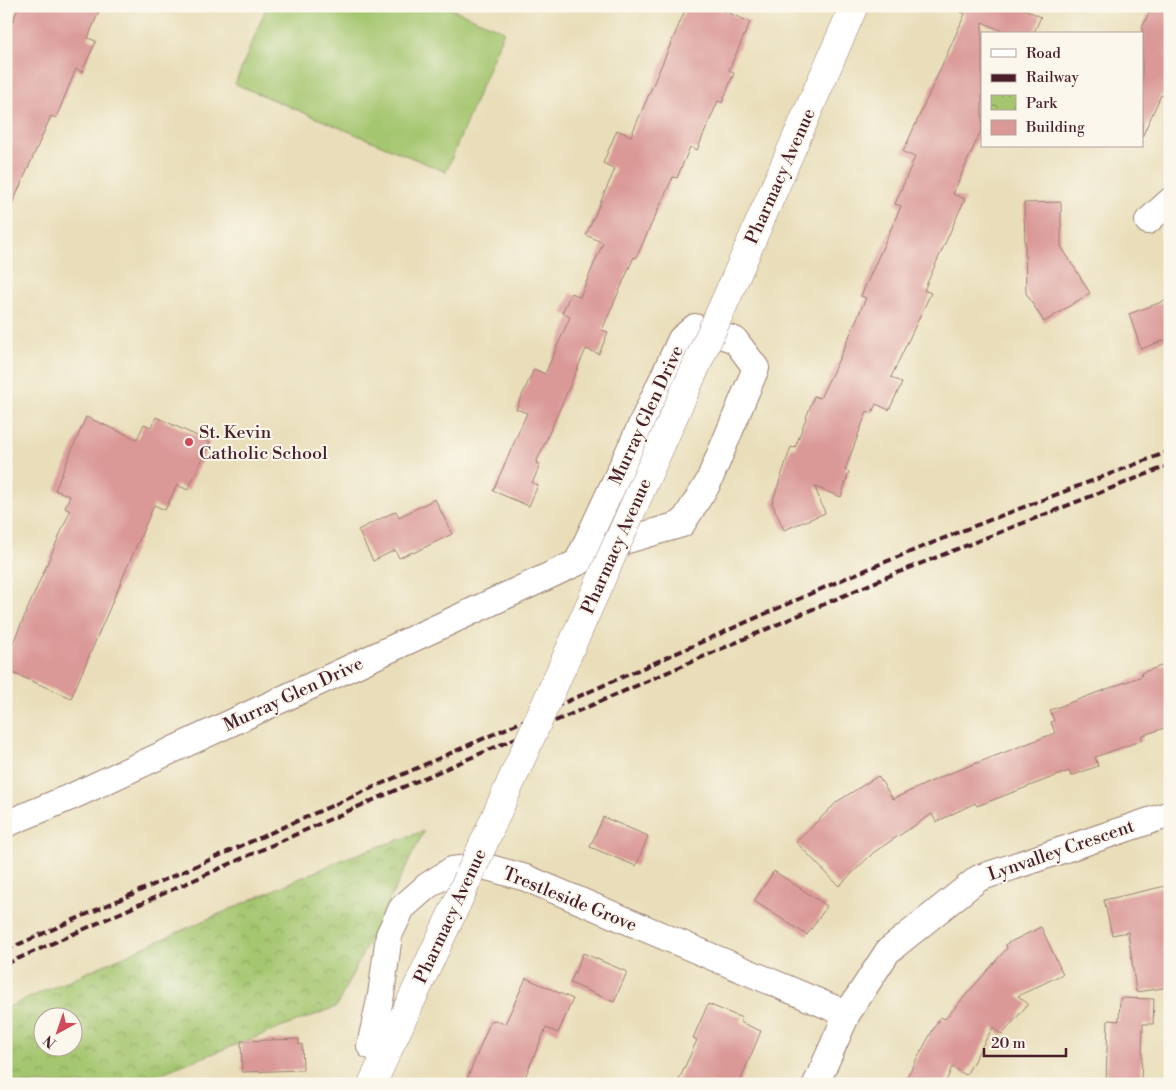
<svg xmlns="http://www.w3.org/2000/svg" width="1176" height="1090" viewBox="0 0 1176 1090" font-family="'Libre Bodoni',serif">
  <style>
    .park { fill: url(#park-crowns); stroke: #78724d; fill-rule: evenodd }
    .pitch { fill: #a5c66f; stroke: #78724d }
    .building { fill: #da9997 }
    .lines { fill: none; stroke-linecap: round; stroke-linejoin: round }
    .minor-casing { stroke: #9a7e72; stroke-width: 28 }
    .tertiary-casing { stroke: #9a7e72; stroke-width: 29 }
    .minor { stroke: #fff; stroke-width: 26 }
    .tertiary { stroke: #fff; stroke-width: 28 }
    .rail { stroke: #4a1f2b; stroke-width: 4; stroke-dasharray: 8 4; stroke-linecap: butt }
    .tertiary-bridge-casing { stroke: #9a7e72; stroke-width: 29; stroke-linecap: butt }
    .tertiary-bridge { stroke: #fff; stroke-width: 28 }
    .poi-dot { fill: #d1495b; stroke: #fbf7ec; stroke-width: 2 }
    .labels { text-anchor: middle; stroke-width: 4; stroke-linejoin: round; paint-order: stroke }
    .street-label { font-size: 18px; fill: #4a1f2b; stroke: #fbf7ec }
    .poi-label { font-size: 18px; fill: #4a1f2b; stroke: #fbf7ec; text-anchor: start }
  </style>
  <defs>
    <pattern id="park-crowns" width="20" height="18" patternUnits="userSpaceOnUse" patternTransform="scale(1.25)"><rect width="20" height="18" fill="#a5c66f"/><path d="M2 6a3 3 0 1 1 6 0M12 15a3 3 0 1 1 6 0" fill="none" stroke="#88a05b"/></pattern>
  </defs>
  <rect width="100%" height="100%" fill="#fbf7ec"/>
  <filter id="ink" filterUnits="userSpaceOnUse"><feTurbulence type="fractalNoise" baseFrequency=".02" numOctaves="2"/><feDisplacementMap in="SourceGraphic" scale="10" xChannelSelector="R" yChannelSelector="G"/><feConvolveMatrix kernelMatrix="1 2 1 2 8 2 1 2 1" color-interpolation-filters="sRGB"/></filter>
  <filter id="wash" filterUnits="userSpaceOnUse"><feTurbulence type="fractalNoise" baseFrequency=".0096" numOctaves="4" result="noise"/><feDisplacementMap in="SourceGraphic" scale="20" xChannelSelector="R" yChannelSelector="G"/><feGaussianBlur stdDeviation="1.12" result="paint"/><feColorMatrix in="noise" values="0 0 0 0 0 0 0 0 0 0 0 0 0 0 0 0 0 1.4 0 .05"/><feComposite in="paint" operator="in"/></filter>
  <g filter="url(#wash)">
    <rect width="100%" height="100%" fill="#e9deb9"/>
    <path class="park" d="M424,831L336,1007L143,1080L142,1084H6V1008L346,858ZM42,1018H72V1048H42Z"/>
    <polygon class="pitch" points="267,6 445,6 504,31 446,172 235,84"/>
    <g id="blocks">
      <g class="building">
        <polygon points="19,6 101,6 88,38 96,41 82,72 76,69 56,118 51,116 6,218 6,37"/>
        <polygon points="687,6 712,6 750,22 729,70 734,73 722,103 718,101 697,150 690,147 677,178 673,177 636,258 634,257 602,330 608,332 599,354 586,349 536,463 540,465 532,483 538,485 529,506 493,491 527,413 516,409 534,369 545,374 570,317 562,313 571,293 580,297 603,243 586,235 615,169 603,163 617,130 631,136"/>
        <polygon points="949,6 1018,6 1041,17 1033,34 1009,34 982,22 982,128 953,194 965,199 924,290 931,293 891,377 902,383 889,410 876,404 872,413 867,411 845,470 849,472 841,497 815,487 825,513 784,530 772,503 791,447 795,448 814,396 820,398 841,355 866,298 861,296 901,206 895,204 915,157 903,152 965,14"/>
        <polygon points="1152,6 1170,6 1170,82 1163,96 1161,95 1142,137 1142,28"/>
        <polygon points="1061,202 1061,246 1090,293 1044,322 1026,293 1024,203"/>
        <polygon points="1170,299 1170,338 1141,349 1129,314"/>
        <polygon points="86,417 137,439 144,424 151,427 156,417 210,442 188,490 177,485 165,510 154,505 71,698 6,670 6,659 70,511 65,508 70,496 55,490"/>
        <polygon points="435,499 452,534 413,553 412,552 399,558 395,550 373,561 358,530 396,511 399,517"/>
        <polygon points="1170,663 1170,726 1141,736 1143,740 1095,757 1098,766 1071,776 1069,771 977,806 975,803 936,822 932,814 874,852 839,886 796,842 838,801 878,776 893,799 943,776 1055,733 1051,722 1054,721 1050,710 1142,676 1141,673"/>
        <polygon points="603,817 648,836 636,866 590,847"/>
        <polygon points="774,871 827,906 807,935 754,901"/>
        <polygon points="1170,885 1170,987 1136,992 1128,932 1112,935 1104,900"/>
        <polygon points="1041,927 1063,974 1018,996 1028,1004 1002,1035 993,1027 966,1075 952,1067 945,1084 903,1084 940,1017 945,1019 1007,948 1006,944"/>
        <polygon points="583,953 627,972 614,1002 570,983"/>
        <polygon points="526,978 573,999 558,1033 546,1028 522,1084 465,1084 491,1020 493,1021 494,1020 505,1024"/>
        <polygon points="1120,998 1154,999 1153,1024 1143,1024 1141,1084 1106,1084 1108,1020 1119,1021"/>
        <polygon points="708,1004 742,1018 740,1022 761,1031 739,1084 677,1084 697,1040 693,1038"/>
        <polygon points="299,1039 299,1045 302,1044 303,1070 242,1072 241,1041"/>
      </g>
    </g>
  </g>
  <g filter="url(#ink)">
    <use href="#blocks" fill-opacity="0" stroke="#9a7e72" stroke-width="1"/>
    <g class="lines">
      <g class="minor-casing">
        <g id="minor">
          <polyline points="1148,221 1170,201"/>
          <polyline points="6,824 73,796 624,541 682,524 708,483 756,368 735,340 695,327 681,339 578,561"/>
          <polyline points="370,1046 381,995 389,935 402,908 427,886 452,870 483,866 526,878 847,1014"/>
          <polyline points="816,1084 847,1014 888,951 979,878 1170,814"/>
        </g>
      </g>
      <g class="tertiary-casing">
        <g id="tertiary">
          <polyline points="730,290 854,6"/>
          <polyline points="372,1084 457,903"/>
        </g>
      </g>
      <use href="#minor" class="minor"/>
      <use href="#tertiary" class="tertiary"/>
      <g class="rail">
        <polyline points="6,950 846,578 969,528 1170,451"/>
        <polyline points="6,964 355,808 889,576 1170,465"/>
      </g>
      <g class="tertiary-bridge-casing">
        <polyline id="tertiary-bridge" points="457,903 730,290"/>
      </g>
      <use href="#tertiary-bridge" class="tertiary-bridge"/>
    </g>
  </g>
  <circle class="poi-dot" cx="189" cy="442" r="5"/>
  <g class="labels">
    <g class="street-label">
      <text transform="translate(780 176) rotate(-66)" y="6">Pharmacy Avenue</text>
      <text transform="translate(646 415) rotate(-65)" y="6">Murray Glen Drive</text>
      <text transform="translate(616 546) rotate(-66)" y="6">Pharmacy Avenue</text>
      <text transform="translate(293 694) rotate(-25)" y="6">Murray Glen Drive</text>
      <text transform="translate(1061 850) rotate(-19)" y="6">Lynvalley Crescent</text>
      <text transform="translate(570 899) rotate(22)" y="6">Trestleside Grove</text>
      <text transform="translate(450 916) rotate(-65)" y="6">Pharmacy Avenue</text>
    </g>
    <g class="poi-label">
      <text x="199" y="438">St. Kevin<tspan x="199" dy="21">Catholic School</tspan></text>
    </g>
  </g>
  <rect width="1176" height="1090" fill="none" stroke="#fbf7ec" stroke-width="25"/>
  <rect x="981" y="32" width="162" height="115" fill="#fbf7ec" stroke="#b4a19f"/>
  <rect x="991" y="49" width="25" height="8" fill="#ffffff" stroke="#b4a19f"/>
  <text x="1026" y="58" font-size="15" fill="#4a1f2b">Road</text>
  <rect x="991" y="74" width="25" height="8" fill="#4a1f2b" stroke="#b4a19f"/>
  <text x="1026" y="82" font-size="15" fill="#4a1f2b">Railway</text>
  <rect x="991" y="95" width="25" height="15" fill="url(#park-crowns)" stroke="#b4a19f"/>
  <text x="1026" y="108" font-size="15" fill="#4a1f2b">Park</text>
  <rect x="991" y="120" width="25" height="15" fill="#da9997" stroke="#b4a19f"/>
  <text x="1026" y="132" font-size="15" fill="#4a1f2b">Building</text>
  <g transform="translate(58 1032) rotate(220)"><circle r="24" fill="#fbf7ec" stroke="#b4a19f"/>
  <path d="M0-4L9 19L0 12L-9 19Z" fill="#d1495b"/>
  <text y="-8" font-size="14" font-weight="bold" text-anchor="middle" fill="#4a1f2b">N</text>
  </g>
  <path d="M984 1048v8h82v-8" fill="none" stroke="#4a1f2b" stroke-width="2.5"/>
  <text x="991" y="1048" font-size="15" fill="#4a1f2b" stroke="#fbf7ec" stroke-width="4" paint-order="stroke">20 m</text>
</svg>
